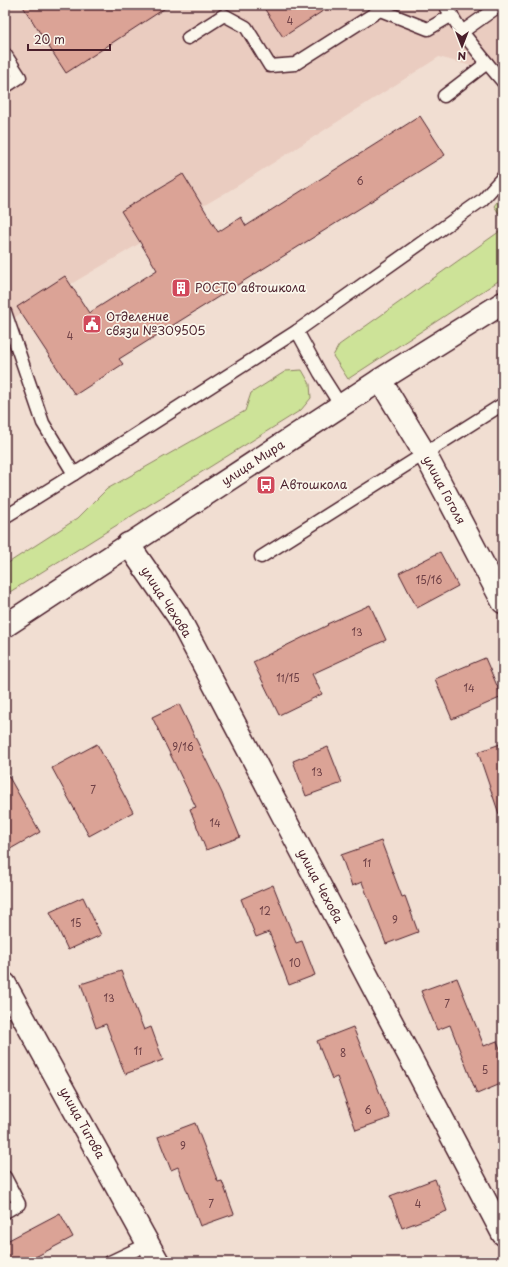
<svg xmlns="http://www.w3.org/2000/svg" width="508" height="1267" viewBox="0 0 508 1267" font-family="'Playpen Sans',sans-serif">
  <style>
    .built { fill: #eaccc0 }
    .green { fill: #cde398; stroke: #8c8162 }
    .building { fill: #dba396; stroke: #4a1f2b }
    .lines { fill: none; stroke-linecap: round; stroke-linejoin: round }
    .lane-casing { stroke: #4a1f2b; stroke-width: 15 }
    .street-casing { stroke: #4a1f2b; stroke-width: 25 }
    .secondary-casing { stroke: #4a1f2b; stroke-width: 25 }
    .lane { stroke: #fbf7ec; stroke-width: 12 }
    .street { stroke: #fbf7ec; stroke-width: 22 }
    .secondary { stroke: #fbf7ec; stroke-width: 22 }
    .labels { text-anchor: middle; stroke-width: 3.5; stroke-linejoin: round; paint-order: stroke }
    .number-label { font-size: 10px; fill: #6e4046 }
    .poi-label { font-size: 12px; fill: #4a1f2b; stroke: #fbf7ec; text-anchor: start }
    .street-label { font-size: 12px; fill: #4a1f2b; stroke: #fbf7ec }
  </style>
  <rect width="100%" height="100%" fill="#f1ded2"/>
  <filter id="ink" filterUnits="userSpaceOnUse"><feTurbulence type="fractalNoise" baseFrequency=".025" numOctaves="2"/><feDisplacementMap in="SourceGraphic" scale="8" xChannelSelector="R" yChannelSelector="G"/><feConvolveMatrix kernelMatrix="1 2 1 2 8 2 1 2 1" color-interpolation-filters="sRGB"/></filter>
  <g filter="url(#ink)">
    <polygon class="built" points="5,5 503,5 503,75 439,57 237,186 5,323"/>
    <g class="green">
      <polygon points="503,194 503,219 494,206"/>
      <polygon points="503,229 503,278 348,379 333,356 339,345"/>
      <polygon points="302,370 310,384 311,398 301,410 5,595 5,565 78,518 107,489 245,411 251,393 286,371"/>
    </g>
    <g class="building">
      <polygon points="22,5 170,5 66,73"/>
      <polygon points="262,5 332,5 283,37"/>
      <polygon points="420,116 445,155 119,359 123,364 75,395 17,307 65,276 89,313 157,270 121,211 183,174 218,232 241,217 246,226"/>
      <polygon points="440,552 458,586 417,608 399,573"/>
      <polygon points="370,605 386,640 312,674 322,694 279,715 253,662 328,625 327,624"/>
      <polygon points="485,658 502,697 452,719 435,679"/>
      <polygon points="179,704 222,793 240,837 206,850 190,809 196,807 152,717"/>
      <polygon points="503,743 503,813 499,814 478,752"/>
      <polygon points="97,744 133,812 89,836 52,768"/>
      <polygon points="328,747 342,783 306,796 293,761"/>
      <polygon points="5,770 40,832 5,852"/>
      <polygon points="381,841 402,897 405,896 418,932 386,944 362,882 352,886 341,855"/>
      <polygon points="273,885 296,943 302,941 315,975 289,985 269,932 256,937 241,899"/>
      <polygon points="83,897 101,935 68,950 50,912"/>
      <polygon points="121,971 144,1030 151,1027 163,1060 125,1074 106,1024 96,1028 81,984"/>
      <polygon points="457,978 484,1046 497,1041 503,1056 503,1083 477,1094 450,1025 437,1030 421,991"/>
      <polygon points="353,1027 390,1118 356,1130 337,1077 332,1079 317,1041"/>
      <polygon points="195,1123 218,1182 222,1181 234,1214 200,1226 178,1167 171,1170 158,1137"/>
      <polygon points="435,1179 447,1211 402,1228 390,1196"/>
      <polygon points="60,1213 73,1237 26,1262 5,1262 5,1242"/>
    </g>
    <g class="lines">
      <g class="lane-casing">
        <g id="lane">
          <polyline points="445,5 462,32"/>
          <polyline points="188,38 224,15 246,27 270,66 295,64 380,10 428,29 452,15"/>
          <polyline points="5,54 20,77 5,87"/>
          <polyline points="487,63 462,32 500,5"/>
          <polyline points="444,96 487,63 503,82"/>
          <polyline points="5,312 43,423 74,474 5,517"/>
          <polyline points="297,331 320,373 341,406"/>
          <polyline points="74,474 297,331 482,200 503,177"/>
          <polyline points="261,557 503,404"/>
          <polyline points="5,1177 19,1204 5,1212"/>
          <polyline points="110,1262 148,1244"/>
        </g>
      </g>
      <g class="street-casing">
        <g id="street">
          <polyline points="380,380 425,454 503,602"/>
          <polyline points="128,544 178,616 503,1234"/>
          <polyline points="5,984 158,1262"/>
        </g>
      </g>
      <g class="secondary-casing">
        <polyline id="secondary" points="5,626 380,380 503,303"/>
      </g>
      <use href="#lane" class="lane"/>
      <use href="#street" class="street"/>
      <use href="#secondary" class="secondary"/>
    </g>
  </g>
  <defs>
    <g id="building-square" transform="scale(1)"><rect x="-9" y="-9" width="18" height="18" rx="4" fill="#d1495b" stroke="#fbf7ec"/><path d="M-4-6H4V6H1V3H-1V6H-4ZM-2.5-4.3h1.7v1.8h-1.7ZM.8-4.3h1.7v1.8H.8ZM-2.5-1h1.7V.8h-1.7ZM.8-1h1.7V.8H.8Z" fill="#fff"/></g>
    <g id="civic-square" transform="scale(1)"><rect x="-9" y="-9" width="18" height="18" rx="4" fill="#d1495b" stroke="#fbf7ec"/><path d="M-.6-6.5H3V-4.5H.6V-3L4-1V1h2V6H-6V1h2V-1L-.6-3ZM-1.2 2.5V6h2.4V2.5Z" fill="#fff"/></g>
    <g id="bus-square" transform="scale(1)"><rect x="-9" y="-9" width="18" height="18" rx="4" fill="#d1495b" stroke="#fbf7ec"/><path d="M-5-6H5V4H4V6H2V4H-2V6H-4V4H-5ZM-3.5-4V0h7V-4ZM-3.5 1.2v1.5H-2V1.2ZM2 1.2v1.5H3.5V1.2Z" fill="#fff"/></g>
  </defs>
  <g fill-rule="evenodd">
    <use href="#building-square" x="181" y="288"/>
    <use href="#civic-square" x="92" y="324"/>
    <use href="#bus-square" x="266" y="485"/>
  </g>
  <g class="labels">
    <g class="number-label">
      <text x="290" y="25">4</text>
      <text x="360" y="185">6</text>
      <text x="70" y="340">4</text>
      <text x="429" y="584">15/16</text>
      <text x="357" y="636">13</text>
      <text x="288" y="682">11/15</text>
      <text x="469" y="692">14</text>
      <text x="183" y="751">9/16</text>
      <text x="317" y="776">13</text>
      <text x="93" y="794">7</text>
      <text x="215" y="827">14</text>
      <text x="367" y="867">11</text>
      <text x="265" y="915">12</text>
      <text x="395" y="924">9</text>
      <text x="76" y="927">15</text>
      <text x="295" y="967">10</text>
      <text x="109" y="1002">13</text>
      <text x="447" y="1008">7</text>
      <text x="138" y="1055">11</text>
      <text x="343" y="1057">8</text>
      <text x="485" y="1074">5</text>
      <text x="368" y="1114">6</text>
      <text x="183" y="1150">9</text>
      <text x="211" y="1208">7</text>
      <text x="418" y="1208">4</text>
    </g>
    <g class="poi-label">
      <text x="195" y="292">РОСТО автошкола</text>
      <text x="106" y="321">Отделение<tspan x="106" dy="14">связи №309505</tspan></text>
      <text x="280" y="489">Автошкола</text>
    </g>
    <g class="street-label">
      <text transform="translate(253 463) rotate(-33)" y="4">улица Мира</text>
      <text transform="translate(444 490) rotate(62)" y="4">улица Гоголя</text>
      <text transform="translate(166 602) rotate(57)" y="4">улица Чехова</text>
      <text transform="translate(320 886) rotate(62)" y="4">улица Чехова</text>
      <text transform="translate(82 1123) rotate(61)" y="4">улица Титова</text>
    </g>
  </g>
  <rect width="508" height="1267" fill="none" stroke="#fbf7ec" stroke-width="20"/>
  <rect x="10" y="10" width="488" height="1247" fill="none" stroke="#4a1f2b" stroke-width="1.5" filter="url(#ink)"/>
  <g transform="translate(462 46) rotate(180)" stroke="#fbf7ec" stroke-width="3" paint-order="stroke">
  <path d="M0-3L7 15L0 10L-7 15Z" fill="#4a1f2b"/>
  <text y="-6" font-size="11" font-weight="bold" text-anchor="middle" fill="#4a1f2b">N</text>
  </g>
  <path d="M28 44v6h82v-6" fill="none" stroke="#4a1f2b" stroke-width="2"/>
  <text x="34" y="44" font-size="12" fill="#4a1f2b" stroke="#fbf7ec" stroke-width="3" paint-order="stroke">20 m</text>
</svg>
